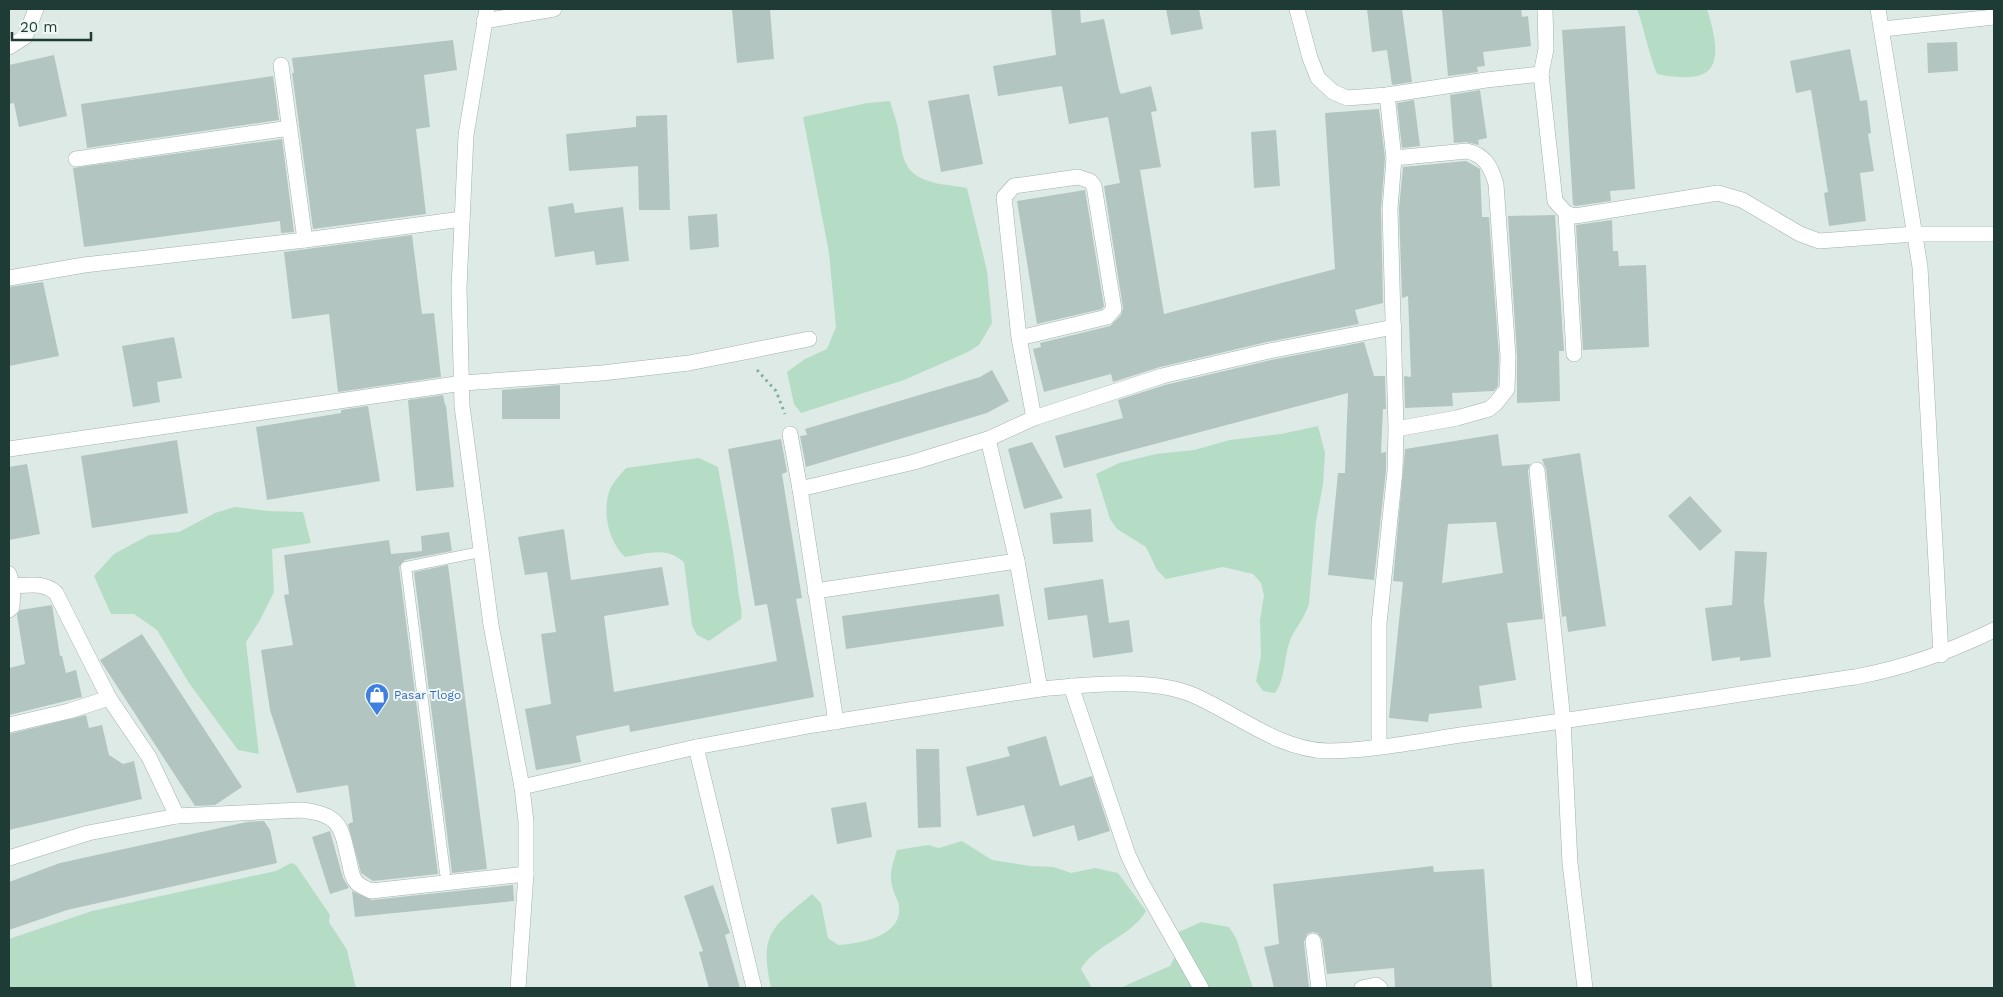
<svg xmlns="http://www.w3.org/2000/svg" width="2003" height="997" viewBox="0 0 2003 997" font-family="'Work Sans',sans-serif">
	<style>
		.green { fill: #b5ddc5 }
		.building { fill: #b3c5c0; fill-rule: evenodd }
		.lines { fill: none; stroke-linecap: round; stroke-linejoin: round }
		.service-casing { stroke: #a1b2ae; stroke-width: 11 }
		.minor-casing { stroke: #a1b2ae; stroke-width: 16 }
		.tertiary-casing { stroke: #a1b2ae; stroke-width: 16 }
		.path { stroke: #7db0a6; stroke-width: 3; stroke-dasharray: 2.5 4; stroke-linecap: butt }
		.service { stroke: #fff; stroke-width: 10 }
		.minor { stroke: #fff; stroke-width: 15 }
		.tertiary { stroke: #fff; stroke-width: 15 }
		.labels { text-anchor: middle; stroke-width: 4; stroke-linejoin: round; paint-order: stroke }
		.shop-label { font-size: 12px; fill: #366cbe; stroke: #eef7f4; text-anchor: start }
	</style>
	<rect width="100%" height="100%" fill="#deeae6"/>
	<g class="green">
		<path d="M1637 9H1707C1723 61 1721 87 1657 74 1648 52 1645 31 1637 9Z"/>
		<path d="M890 101C892 109 895 116 897 124 902 143 899 168 921 178 934 185 952 185 967 188L987 271 991 312 992 323 979 345 968 352 904 380 801 413 794 404 787 372 805 359 827 349 836 327 829 253 803 117 867 103Z"/>
		<path d="M1318 426 1325 453 1323 485 1316 521 1309 604C1305 616 1298 625 1292 636 1283 654 1287 676 1275 693L1263 691 1256 681 1261 656 1260 620 1264 595 1261 583 1253 574 1223 567 1166 579 1157 570 1146 547 1117 529 1110 519 1096 474 1119 463 1156 454 1194 450 1230 440 1281 434Z"/>
		<path d="M699 458 718 467C725 508 734 548 738 589 739 601 743 608 741 619L709 641 697 635 692 625 684 562C665 546 647 554 625 557 608 541 601 509 611 487 615 480 621 474 626 468Z"/>
		<polygon points="235,507 269,511 303,512 311,543 272,549 274,592 260,620 246,642 259,754 238,750 189,683 157,630 134,614 111,614 94,576 114,554 149,535 179,532 215,513"/>
		<path d="M962 841 992 860 1030 866 1054 867 1071 873 1095 868 1118 873 1146 911C1131 937 1095 944 1081 969L1092 988H771C759 932 772 928 812 894L821 903 828 938 838 945C860 944 903 936 899 906 899 901 895 897 894 892 888 877 892 865 897 850L928 845 939 848Z"/>
		<polygon points="291,863 296,865 330,915 329,922 347,950 356,988 9,988 9,939 92,911 276,871"/>
		<polygon points="1201,922 1229,927 1236,938 1253,988 1120,988 1170,966 1176,955 1179,932"/>
	</g>
	<g class="building">
		<polygon points="732,9 770,9 774,59 737,63"/>
		<polygon points="1051,9 1080,9 1081,23 1104,19 1119,90 1121,94 1151,86 1157,111 1151,112 1161,167 1140,170 1164,314 1335,269 1325,113 1379,109 1385,158 1381,209 1383,303 1355,310 1359,324 1267,342 1160,367 1113,382 1111,374 1044,392 1033,349 1041,347 1040,343 1110,326 1121,315 1123,308 1104,186 1120,183 1108,117 1069,124 1062,86 998,96 993,66 1056,55"/>
		<polygon points="1166,9 1199,9 1203,29 1171,35"/>
		<polygon points="1367,9 1402,9 1412,82 1392,85 1387,50 1372,52"/>
		<polygon points="1442,9 1521,9 1522,17 1528,16 1531,46 1483,52 1485,66 1477,67 1478,72 1448,76"/>
		<polygon points="1625,26 1635,189 1610,191 1611,201 1576,206 1573,205 1562,30"/>
		<polygon points="453,40 457,70 424,75 430,127 416,129 426,214 313,229 292,73 294,73 292,58"/>
		<polygon points="1957,42 1958,71 1928,73 1927,43"/>
		<polygon points="1850,49 1860,101 1867,100 1871,133 1868,134 1874,171 1860,173 1866,221 1829,226 1824,193 1828,192 1811,90 1796,93 1790,61"/>
		<polygon points="54,55 67,116 19,127 14,103 9,104 9,65"/>
		<polygon points="273,76 279,120 87,148 81,104"/>
		<polygon points="1480,90 1487,138 1478,140 1479,145 1466,142 1454,143 1450,95"/>
		<polygon points="969,94 983,164 941,172 928,101"/>
		<polygon points="1414,100 1420,146 1402,148 1397,103"/>
		<polygon points="667,115 670,210 639,210 638,166 569,171 566,134 636,127 636,116"/>
		<polygon points="1276,130 1280,186 1254,188 1251,132"/>
		<polygon points="282,139 294,232 281,233 280,221 84,247 73,168"/>
		<polygon points="1466,161 1480,169 1482,217 1489,217 1499,356 1498,386 1494,391 1452,393 1453,406 1405,408 1404,376 1411,377 1408,296 1402,298 1399,209 1403,167"/>
		<polygon points="1085,190 1104,306 1102,309 1037,324 1017,201"/>
		<polygon points="573,203 575,213 623,207 629,261 596,265 594,251 555,257 548,207"/>
		<polygon points="717,214 719,247 690,250 688,216"/>
		<polygon points="1555,215 1564,351 1559,351 1560,401 1517,403 1517,355 1508,216"/>
		<polygon points="1612,220 1613,251 1618,251 1619,266 1646,265 1649,347 1583,350 1576,225"/>
		<polygon points="412,235 422,314 434,313 441,377 338,392 329,314 292,319 284,252"/>
		<polygon points="43,282 59,356 9,366 9,287"/>
		<polygon points="174,337 182,378 157,382 160,402 133,407 122,346"/>
		<polygon points="1364,342 1374,376 1385,376 1386,409 1383,409 1381,453 1386,452 1386,470 1374,580 1328,575 1338,473 1345,473 1348,393 1064,468 1055,436 1123,418 1118,400 1165,385 1271,360"/>
		<polygon points="992,370 1009,401 987,413 806,467 800,436 807,435 805,429 980,377"/>
		<polygon points="560,385 560,419 502,419 502,390"/>
		<polygon points="443,395 445,405 446,405 454,487 416,491 408,400"/>
		<polygon points="368,406 380,481 267,500 256,427 341,413 341,410"/>
		<path d="M1498 434 1502 466 1530 464 1528 471 1543 619 1507 623 1516 680 1479 686 1482 708 1429 714 1428 722 1389 718 1403 582 1393 581 1405 449ZM1496 522 1503 573 1442 583 1448 524Z"/>
		<polygon points="781,439 787,472 782,474 802,598 796,599 814,697 630,732 629,725 576,736 581,762 536,770 525,709 551,704 541,634 556,632 547,572 525,575 518,537 564,529 571,580 662,567 669,605 604,616 614,692 777,661 767,604 755,606 728,449"/>
		<polygon points="177,440 188,513 92,528 81,456"/>
		<polygon points="1032,442 1063,498 1024,509 1008,449"/>
		<polygon points="1580,453 1606,626 1568,632 1566,616 1562,617 1546,469 1542,459"/>
		<polygon points="27,464 40,534 9,540 9,467"/>
		<polygon points="1690,496 1722,531 1700,551 1668,516"/>
		<polygon points="1091,509 1093,542 1053,544 1050,513"/>
		<polygon points="449,532 452,551 405,560 399,567 438,874 373,881 361,873 348,824 353,822 348,785 297,793 270,710 261,650 293,645 284,595 289,594 284,555 389,540 391,554 422,551 421,536"/>
		<polygon points="1735,551 1767,552 1764,602 1771,657 1740,661 1740,657 1712,661 1705,608 1732,605"/>
		<polygon points="448,565 487,869 452,873 414,572"/>
		<polygon points="1103,579 1109,623 1129,620 1133,652 1093,658 1087,615 1048,620 1044,588"/>
		<polygon points="999,594 1004,626 846,649 842,616"/>
		<polygon points="52,605 60,656 62,656 66,673 76,670 82,697 9,715 9,668 25,664 17,615 20,610"/>
		<polygon points="142,634 242,787 215,805 195,806 100,660"/>
		<polygon points="86,715 89,728 102,725 109,755 123,764 134,761 142,799 9,830 9,734"/>
		<polygon points="1046,736 1060,786 1092,776 1110,831 1078,841 1074,825 1033,837 1024,805 977,816 966,767 1010,756 1007,747"/>
		<polygon points="916,749 939,749 941,827 918,828"/>
		<polygon points="866,802 872,837 837,844 831,808"/>
		<polygon points="264,821 270,830 277,863 67,910 9,930 9,882 60,863 247,822"/>
		<polygon points="330,831 343,878 349,888 330,894 312,837"/>
		<polygon points="1433,866 1434,872 1484,869 1492,988 1395,988 1394,968 1327,974 1322,939 1317,933 1312,932 1307,934 1304,942 1309,988 1274,988 1264,947 1279,944 1273,884"/>
		<polygon points="513,885 514,901 355,917 352,891 372,900"/>
		<polygon points="713,885 730,933 725,935 740,988 709,988 699,952 703,951 684,896"/>
	</g>
	<g class="lines">
		<g class="service-casing">
			<polyline id="service" points="445,873 406,567 480,552"/>
		</g>
		<g class="minor-casing">
			<g id="minor">
				<polyline points="1297,9 1310,58 1318,78 1333,92 1347,98 1387,95 1486,80 1541,74 1555,201 1566,213 1575,216 1718,193 1742,200 1800,234 1819,241 1915,234 1994,234"/>
				<polyline points="1878,9 1920,267 1941,655"/>
				<polyline points="484,21 554,9"/>
				<polyline points="1883,29 1994,17"/>
				<polyline points="9,47 25,37 36,9"/>
				<polyline points="281,65 305,240"/>
				<polyline points="1541,74 1546,49 1545,9"/>
				<polyline points="1387,95 1394,158"/>
				<polyline points="76,159 290,128"/>
				<polyline points="1566,213 1574,354"/>
				<polyline points="9,278 84,265 305,240 462,219"/>
				<polyline points="1019,338 1107,317 1114,309 1094,186 1090,181 1078,177 1014,186 1004,197 1019,338 1034,418"/>
				<polyline points="790,434 800,489"/>
				<polyline points="988,439 1017,561 1040,689"/>
				<polyline points="9,449 463,383 602,373 689,363 809,339"/>
				<polyline points="1537,470 1563,721 1570,863 1585,988"/>
				<path d="M9 574 13 586C29 585 44 582 56 593L109 698"/>
				<polyline points="815,591 1017,561"/>
				<polyline points="9,610 12,607 13,586"/>
				<polyline points="1071,686 1128,855 1141,882 1201,988"/>
				<polyline points="836,722 800,489 914,462 988,439 1034,418 1162,376 1269,351 1394,327"/>
				<polyline points="9,725 69,711 109,698 149,757 177,816"/>
				<path d="M1379 746V624L1395 471 1396 429 1390 209 1394 158 1467 151C1485 155 1491 167 1496 184L1508 356 1507 389 1496 403 1489 409 1457 418 1396 429"/>
				<polyline points="696,747 754,988"/>
				<path d="M9 858 88 833 177 816 301 810C343 814 341 829 350 865 351 871 352 878 357 883 360 886 367 889 371 891L526 874"/>
				<polyline points="1313,941 1319,988"/>
				<polyline points="1362,988 1376,985 1380,988"/>
			</g>
		</g>
		<g class="tertiary-casing">
			<g id="tertiary">
				<polyline points="487,9 466,135 459,288 462,406 491,625 522,787 526,822 526,874 518,988"/>
				<path d="M522 787 696 747 814 725 1040 689C1086 685 1150 677 1193 695 1237 714 1279 750 1328 751 1375 751 1434 738 1482 732 1606 716 1730 695 1855 677 1904 668 1949 652 1994 630"/>
			</g>
		</g>
		<polyline class="path" points="757,370 776,391 785,414"/>
		<use href="#service" class="service"/>
		<use href="#minor" class="minor"/>
		<use href="#tertiary" class="tertiary"/>
	</g>
	<defs>
		<g id="shop-pin" transform="scale(1.25)"><path d="M0 17L-7.5 6A9.5 9.5 0 1 1 7.5 6Z" fill="#3f7fe0" stroke="#eef7f4"/><path d="M-5-2.5h2.3a2.7 3.5 0 0 1 5.4 0H5L5.5 6h-11ZM-1.5-2.5h3a1.5 2.3 0 0 0-3 0Z" fill="#fff"/></g>
	</defs>
	<g fill-rule="evenodd">
		<use href="#shop-pin" x="377" y="695"/>
	</g>
	<g class="labels">
		<g class="shop-label">
			<text x="394" y="699">Pasar Tlogo</text>
		</g>
	</g>
	<rect width="2003" height="997" fill="none" stroke="#1f3b36" stroke-width="20"/>
	<path d="M12 32v8h79v-8" fill="none" stroke="#1f3b36" stroke-width="2.5"/>
	<text x="20" y="32" font-size="15" fill="#1f3b36" stroke="#eef7f4" stroke-width="4" paint-order="stroke">20 m</text>
</svg>
